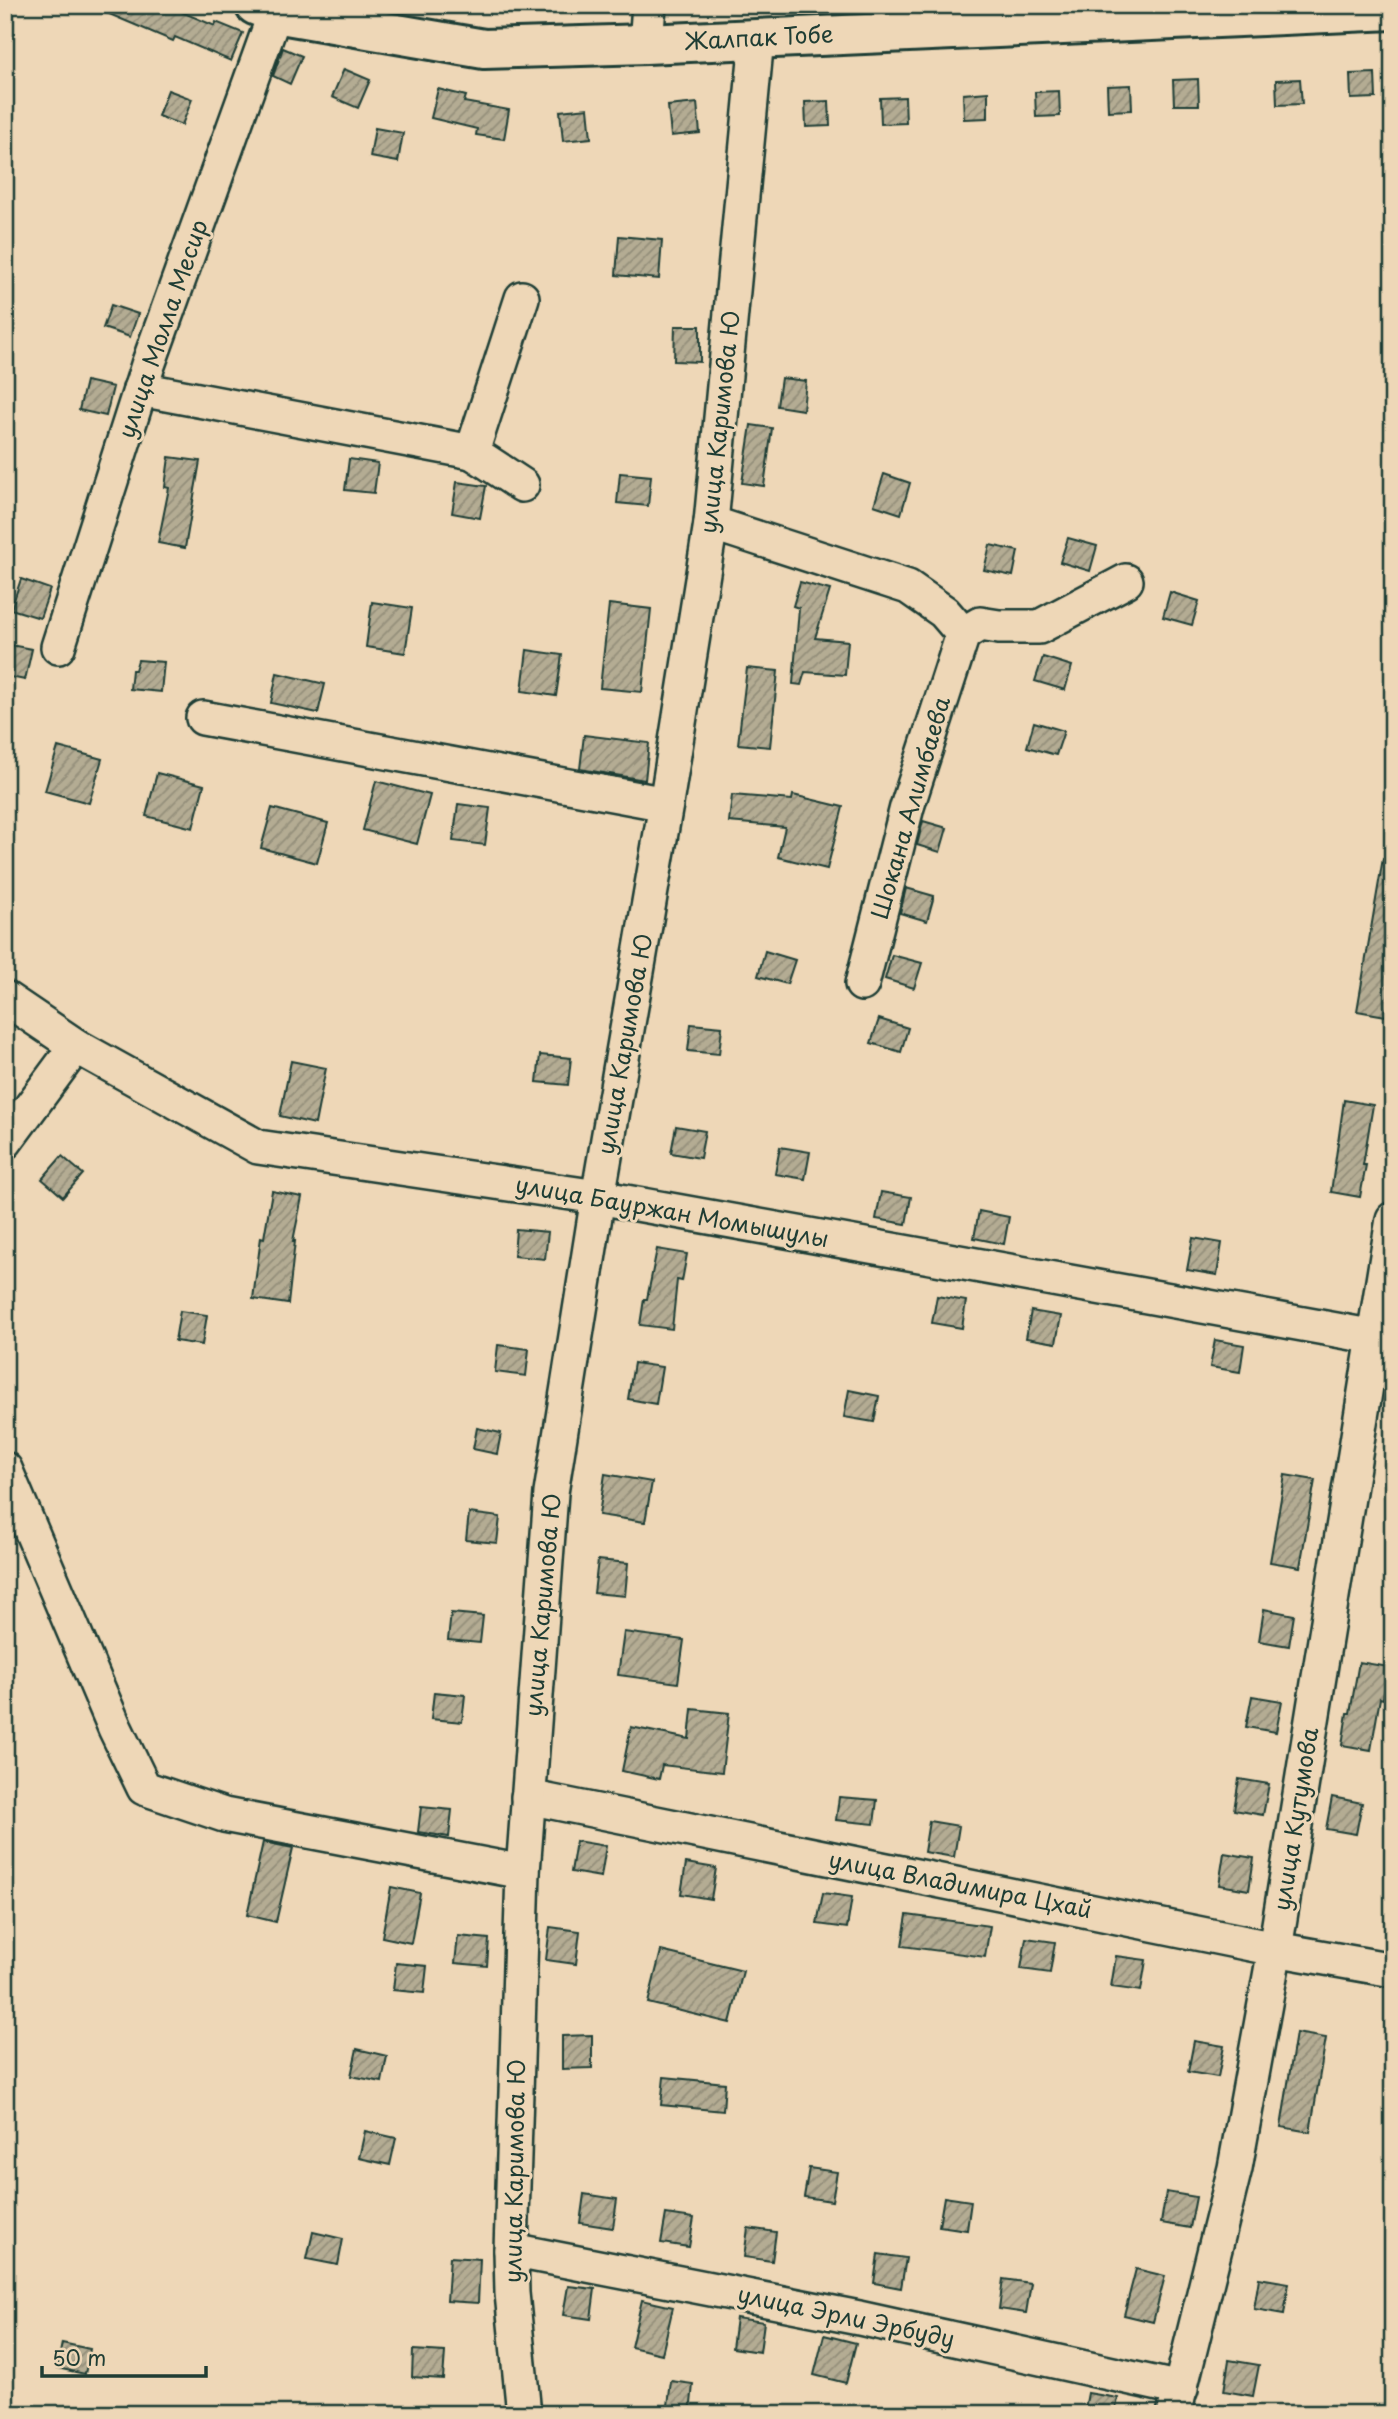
<svg xmlns="http://www.w3.org/2000/svg" width="1398" height="2419" viewBox="0 0 1398 2419" font-family="'Playpen Sans',sans-serif">
	<style>
		.building { fill: url(#building-hatch); stroke: #1f3d34; stroke-width: 2 }
		.lines { fill: none; stroke-linecap: round; stroke-linejoin: round }
		.minor-casing { stroke: #1f3d34; stroke-width: 38 }
		.major-casing { stroke: #1f3d34; stroke-width: 44 }
		.minor { stroke: #eed7b7; stroke-width: 33 }
		.major { stroke: #eed7b7; stroke-width: 38 }
		.labels { text-anchor: middle; stroke-width: 6; stroke-linejoin: round; paint-order: stroke }
		.street-label { font-size: 23px; fill: #1f3d34; stroke: #eed7b7 }
	</style>
	<defs>
		<pattern id="building-hatch" width="6" height="6" patternUnits="userSpaceOnUse" patternTransform="scale(1.75)"><rect width="6" height="6" fill="#b4ac93"/><path d="M-1 1l2-2M0 6l6-6M5 7l2-2" fill="none" stroke="#928d79"/></pattern>
	</defs>
	<rect width="100%" height="100%" fill="#eed7b7"/>
	<filter id="ink" filterUnits="userSpaceOnUse"><feTurbulence type="fractalNoise" baseFrequency=".0143" numOctaves="2"/><feDisplacementMap in="SourceGraphic" scale="14" xChannelSelector="R" yChannelSelector="G"/><feConvolveMatrix kernelMatrix="1 2 1 2 8 2 1 2 1" color-interpolation-filters="sRGB"/></filter>
	<g filter="url(#ink)">
		<g class="building">
			<polygon points="88,5 165,5 215,26 216,22 243,33 231,61 175,37 173,41"/>
			<polygon points="283,48 302,56 290,84 273,76"/>
			<polygon points="344,69 370,80 358,108 332,97"/>
			<polygon points="1375,73 1376,98 1351,99 1350,74"/>
			<polygon points="1198,79 1199,105 1174,105 1173,80"/>
			<polygon points="1300,79 1302,104 1277,105 1276,80"/>
			<polygon points="1131,85 1132,110 1108,111 1107,86"/>
			<polygon points="438,89 466,96 464,102 509,110 504,139 476,135 477,129 431,118"/>
			<polygon points="168,90 192,99 182,125 158,116"/>
			<polygon points="1059,91 1060,116 1036,117 1035,92"/>
			<polygon points="988,92 988,118 964,119 963,94"/>
			<polygon points="905,97 906,123 881,124 880,98"/>
			<polygon points="829,101 830,126 806,127 805,102"/>
			<polygon points="697,103 700,133 671,136 668,106"/>
			<polygon points="588,108 591,138 563,141 560,111"/>
			<polygon points="375,128 403,133 398,162 370,157"/>
			<polygon points="619,236 662,240 659,279 616,275"/>
			<polygon points="111,305 138,314 130,337 103,328"/>
			<polygon points="675,326 700,326 700,362 674,361"/>
			<polygon points="781,378 806,381 803,410 777,406"/>
			<polygon points="86,381 113,387 106,416 79,410"/>
			<polygon points="751,425 772,428 764,486 742,483"/>
			<polygon points="169,457 200,461 185,548 158,543 169,488 165,487"/>
			<polygon points="349,459 378,463 374,493 345,490"/>
			<polygon points="620,473 651,476 648,506 617,503"/>
			<polygon points="884,474 910,483 901,514 874,505"/>
			<polygon points="457,482 486,486 480,518 452,513"/>
			<polygon points="1068,538 1097,546 1090,571 1060,562"/>
			<polygon points="990,545 1018,551 1013,576 984,570"/>
			<polygon points="21,579 50,589 40,618 11,609"/>
			<polygon points="800,582 830,590 815,638 848,641 845,675 805,672 801,685 793,684 799,608 793,606"/>
			<polygon points="1170,592 1199,601 1192,625 1163,617"/>
			<polygon points="372,602 412,608 405,653 366,647"/>
			<polygon points="609,604 651,609 642,692 600,688"/>
			<polygon points="5,644 32,649 25,680 5,676"/>
			<polygon points="527,650 562,655 556,696 522,691"/>
			<polygon points="1043,657 1072,666 1065,690 1035,681"/>
			<polygon points="138,660 164,662 161,692 130,689 132,670 135,670"/>
			<polygon points="747,668 778,671 770,747 738,744"/>
			<polygon points="277,673 325,684 318,713 271,703"/>
			<polygon points="1034,722 1064,731 1056,755 1027,747"/>
			<polygon points="584,735 649,743 645,780 580,769"/>
			<polygon points="58,747 102,759 89,803 45,791"/>
			<polygon points="157,773 204,785 193,828 146,816"/>
			<polygon points="376,781 430,795 417,844 363,830"/>
			<polygon points="732,795 792,800 793,795 843,807 827,869 778,857 785,827 729,822"/>
			<polygon points="458,804 490,808 485,845 453,841"/>
			<polygon points="272,808 328,823 317,863 261,848"/>
			<polygon points="923,821 947,828 940,852 917,845"/>
			<polygon points="1383,858 1393,859 1393,978 1386,1016 1357,1011"/>
			<polygon points="906,888 934,896 927,921 900,913"/>
			<polygon points="765,951 795,960 787,984 758,976"/>
			<polygon points="892,955 922,963 914,988 885,979"/>
			<polygon points="879,1019 908,1028 901,1052 871,1043"/>
			<polygon points="691,1024 722,1027 719,1054 688,1051"/>
			<polygon points="540,1055 571,1058 568,1085 537,1082"/>
			<polygon points="291,1061 326,1068 315,1124 280,1116"/>
			<polygon points="1344,1100 1373,1105 1363,1165 1366,1165 1360,1197 1331,1192"/>
			<polygon points="676,1126 705,1131 700,1158 671,1153"/>
			<polygon points="780,1147 810,1152 805,1179 775,1174"/>
			<polygon points="62,1156 83,1174 63,1197 42,1179"/>
			<polygon points="272,1191 302,1197 293,1241 295,1241 288,1304 253,1299 261,1237 264,1238"/>
			<polygon points="881,1192 911,1197 906,1224 876,1219"/>
			<polygon points="979,1211 1009,1217 1004,1244 974,1238"/>
			<polygon points="516,1229 548,1232 545,1259 514,1256"/>
			<polygon points="1193,1238 1222,1243 1217,1275 1187,1270"/>
			<polygon points="657,1249 687,1254 682,1281 677,1280 672,1329 640,1325 644,1299 647,1299"/>
			<polygon points="937,1296 966,1301 962,1328 932,1323"/>
			<polygon points="180,1311 207,1315 202,1345 175,1341"/>
			<polygon points="1031,1311 1061,1316 1056,1343 1026,1338"/>
			<polygon points="1215,1340 1244,1345 1240,1372 1210,1367"/>
			<polygon points="498,1345 529,1349 526,1376 495,1372"/>
			<polygon points="634,1363 662,1367 656,1404 628,1399"/>
			<polygon points="849,1390 879,1396 874,1422 844,1417"/>
			<polygon points="477,1428 501,1433 497,1454 473,1449"/>
			<polygon points="605,1474 652,1482 645,1522 599,1515"/>
			<polygon points="1285,1475 1315,1480 1300,1567 1270,1562"/>
			<polygon points="469,1513 500,1517 497,1543 466,1540"/>
			<polygon points="598,1560 628,1563 625,1596 594,1593"/>
			<polygon points="1264,1609 1294,1615 1289,1646 1259,1641"/>
			<polygon points="451,1613 483,1616 480,1643 448,1640"/>
			<polygon points="624,1632 684,1640 678,1683 618,1675"/>
			<polygon points="1359,1662 1389,1667 1383,1699 1380,1698 1371,1750 1342,1745 1347,1713 1350,1713"/>
			<polygon points="434,1692 465,1695 462,1722 431,1719"/>
			<polygon points="1252,1696 1282,1701 1276,1732 1246,1727"/>
			<polygon points="692,1709 729,1713 722,1772 662,1765 659,1779 622,1771 631,1727 689,1739"/>
			<polygon points="1239,1779 1269,1784 1263,1815 1234,1810"/>
			<polygon points="839,1797 877,1800 874,1824 836,1820"/>
			<polygon points="1332,1797 1362,1803 1356,1834 1326,1829"/>
			<polygon points="421,1807 452,1810 449,1837 418,1832"/>
			<polygon points="929,1821 959,1826 954,1857 924,1852"/>
			<polygon points="576,1841 606,1846 601,1877 571,1872"/>
			<polygon points="263,1842 293,1848 276,1922 247,1915"/>
			<polygon points="1224,1853 1254,1858 1249,1890 1219,1885"/>
			<polygon points="686,1863 716,1868 711,1899 681,1894"/>
			<polygon points="391,1887 420,1893 411,1943 382,1937"/>
			<polygon points="823,1893 852,1897 847,1928 817,1924"/>
			<polygon points="907,1915 990,1926 985,1957 902,1946"/>
			<polygon points="550,1927 580,1931 576,1964 546,1960"/>
			<polygon points="458,1936 489,1939 487,1966 455,1963"/>
			<polygon points="1026,1938 1055,1942 1050,1973 1021,1969"/>
			<polygon points="661,1951 743,1971 730,2023 648,2003"/>
			<polygon points="1116,1956 1146,1960 1141,1991 1111,1987"/>
			<polygon points="396,1963 427,1966 424,1993 393,1990"/>
			<polygon points="1296,2033 1326,2038 1310,2132 1281,2127"/>
			<polygon points="592,2035 592,2068 562,2069 562,2036"/>
			<polygon points="1194,2041 1224,2046 1218,2077 1188,2072"/>
			<polygon points="357,2049 387,2056 382,2082 351,2076"/>
			<polygon points="664,2077 725,2083 723,2111 661,2105"/>
			<polygon points="365,2131 396,2138 390,2165 359,2158"/>
			<polygon points="809,2168 837,2172 832,2201 804,2197"/>
			<polygon points="1166,2192 1196,2197 1190,2228 1161,2223"/>
			<polygon points="584,2194 617,2199 613,2228 580,2223"/>
			<polygon points="944,2197 971,2201 967,2230 939,2226"/>
			<polygon points="666,2214 694,2218 689,2247 661,2243"/>
			<polygon points="748,2228 776,2232 772,2261 744,2257"/>
			<polygon points="313,2232 343,2239 338,2265 307,2259"/>
			<polygon points="878,2254 906,2258 901,2288 874,2283"/>
			<polygon points="450,2257 480,2259 478,2303 447,2301"/>
			<polygon points="1136,2269 1165,2276 1153,2322 1124,2315"/>
			<polygon points="1259,2278 1289,2283 1284,2314 1254,2309"/>
			<polygon points="1003,2279 1031,2283 1026,2313 999,2309"/>
			<polygon points="568,2286 595,2289 591,2319 563,2315"/>
			<polygon points="642,2300 673,2307 662,2354 631,2347"/>
			<polygon points="736,2318 764,2322 760,2352 732,2348"/>
			<polygon points="824,2335 856,2343 846,2383 814,2375"/>
			<polygon points="62,2343 90,2349 85,2374 57,2368"/>
			<polygon points="413,2350 445,2352 443,2379 412,2377"/>
			<polygon points="1229,2360 1259,2365 1253,2396 1224,2391"/>
			<polygon points="671,2381 693,2384 690,2414 667,2414"/>
			<polygon points="1088,2393 1118,2398 1115,2414 1084,2414"/>
		</g>
		<g class="lines">
			<g class="minor-casing">
				<g id="minor">
					<polyline points="646,44 649,5"/>
					<polyline points="140,389 472,452"/>
					<polyline points="522,485 472,452 522,298"/>
					<polyline points="711,523 908,587 944,612 963,634 907,807 862,984"/>
					<polyline points="963,634 980,624 999,627 1039,627 1126,581"/>
					<polyline points="58,647 148,365 275,13"/>
					<polyline points="203,718 666,804 711,523 757,38"/>
					<polyline points="5,998 76,1046 258,1147 598,1197 1375,1337"/>
					<polyline points="5,1142 76,1046"/>
					<polyline points="5,1469 115,1728 144,1788 224,1815 523,1872"/>
					<polyline points="528,1797 1275,1949 1393,1970"/>
					<polyline points="511,2250 859,2318 1181,2389"/>
					<polyline points="524,2414 512,2293 511,2250 523,1872 551,1493 598,1197 666,804"/>
					<polyline points="1174,2414 1235,2168 1275,1949 1393,1219"/>
				</g>
			</g>
			<g class="major-casing">
				<polyline id="major" points="255,5 275,13 484,49 646,44 1393,10"/>
			</g>
			<use href="#minor" class="minor"/>
			<use href="#major" class="major"/>
		</g>
	</g>
	<g class="labels">
		<g class="street-label">
			<text transform="translate(759 38) rotate(-3)" y="8">Жалпак Тобе</text>
			<text transform="translate(163 329) rotate(-71)" y="8">улица Молла Месир</text>
			<text transform="translate(720 422) rotate(-84)" y="8">улица Каримова Ю</text>
			<text transform="translate(911 808) rotate(-74)" y="8">Шокана Алимбаева</text>
			<text transform="translate(625 1044) rotate(-80)" y="8">улица Каримова Ю</text>
			<text transform="translate(672 1212) rotate(10)" y="8">улица Бауржан Момышулы</text>
			<text transform="translate(543 1605) rotate(-85)" y="8">улица Каримова Ю</text>
			<text transform="translate(1296 1819) rotate(-81)" y="8">улица Кутумова</text>
			<text transform="translate(960 1885) rotate(11)" y="8">улица Владимира Цхай</text>
			<text transform="translate(515 2171) rotate(-89)" y="8">улица Каримова Ю</text>
			<text transform="translate(846 2317) rotate(12)" y="8">улица Эрли Эрбуду</text>
		</g>
	</g>
	<rect width="1398" height="2419" fill="none" stroke="#eed7b7" stroke-width="28"/>
	<rect x="14" y="14" width="1370" height="2391" fill="none" stroke="#1f3d34" stroke-width="2.5" filter="url(#ink)"/>
	<path d="M42 2366v10h164v-10" fill="none" stroke="#1f3d34" stroke-width="3.5"/>
	<text x="52" y="2366" font-size="21" fill="#1f3d34" stroke="#eed7b7" stroke-width="5" paint-order="stroke">50 m</text>
</svg>
